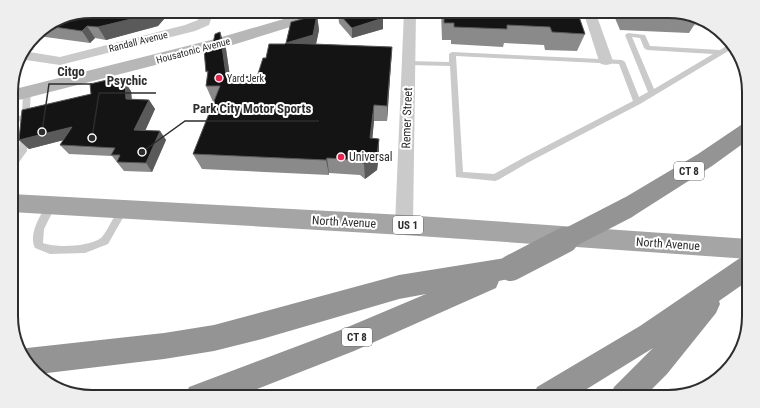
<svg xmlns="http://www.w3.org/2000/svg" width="760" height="408" viewBox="0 0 760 408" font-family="'Roboto Condensed',sans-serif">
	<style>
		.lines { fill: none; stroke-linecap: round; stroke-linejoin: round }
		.lane { fill: #cacaca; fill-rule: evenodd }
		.street { fill: #cacaca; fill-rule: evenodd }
		.secondary { fill: #b7b7b7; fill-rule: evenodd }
		.primary { fill: #a5a5a5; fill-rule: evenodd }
		.highway { fill: #949494; fill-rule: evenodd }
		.highway-bridge-far1 { stroke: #949494; stroke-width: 21 }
		.highway-bridge { stroke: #949494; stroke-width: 26 }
		.wall { fill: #8a8a8a }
		.shaded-wall { fill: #5a5a5a }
		.building { fill: #141414; stroke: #5a5a5a }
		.poi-dot { fill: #f61e4b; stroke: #fff; stroke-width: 1.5 }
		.labels { text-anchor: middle; stroke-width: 4; stroke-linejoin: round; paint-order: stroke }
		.far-street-label { font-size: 10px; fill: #2d2d2d; stroke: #fff }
		.far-poi-label { font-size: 10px; fill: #2d2d2d; stroke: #fff; text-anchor: start }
		.shield { fill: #fff; stroke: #6c6c6c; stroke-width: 1 }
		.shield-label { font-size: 11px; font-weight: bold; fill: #2d2d2d }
		.street-label { font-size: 12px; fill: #2d2d2d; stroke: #fff }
		.poi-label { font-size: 12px; fill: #2d2d2d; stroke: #fff; text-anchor: start }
		.rim { fill: none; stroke: #2d2d2d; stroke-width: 2 }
		.leader { fill: none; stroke: #2d2d2d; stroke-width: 1.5 }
		.callout-dot { fill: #2d2d2d; stroke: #fff; stroke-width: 1.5 }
		.callout-label { font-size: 13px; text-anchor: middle; font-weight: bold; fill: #2d2d2d; stroke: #fff; stroke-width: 4; stroke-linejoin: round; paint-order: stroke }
	</style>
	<rect width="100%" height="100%" fill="#fff"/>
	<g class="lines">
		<g class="lane">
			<polygon points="293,11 299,11 305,19 304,20 300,20"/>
			<polygon points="687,22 708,23 712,26 685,25 684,24"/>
			<path d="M628 33 645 35 650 46 720 50 731 43 735 47 640 104 529 162 498 180 495 181 456 177 450 66 409 65 406 63 407 61 449 62V54L452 52 622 60 625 62 639 97 648 92 625 35ZM632 37 640 38 644 48 647 50 713 54 654 89ZM456 56 619 64 633 101 523 158 494 174 463 172Z"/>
			<polygon points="27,89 31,92 27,151 14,169 11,170 11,160 19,150 21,121 11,124 11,118 22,115 23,92"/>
			<path d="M51 201 54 202 56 205 44 229 43 243C56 248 88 247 101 238 105 235 116 213 120 206H126L128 209 108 244 85 253 50 254 35 248C28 233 41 215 48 202Z"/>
		</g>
		<g class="street">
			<polygon points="196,11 208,11 211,19 209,25 195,31 60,65 19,59 23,51 60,57 185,25 198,20"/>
			<polygon points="404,11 416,11 413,225 411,231 404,233 397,231 395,225"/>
			<polygon points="583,11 595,11 613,61 611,64 606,65 601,64 599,61"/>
		</g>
		<polygon class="secondary" points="311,11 335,11 332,14 226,47 11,102 11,90 215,39"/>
		<polygon class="primary" points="11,194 404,215 749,239 749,259 404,235 11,212"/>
		<g class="highway">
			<polygon points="748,123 748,140 712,166 635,215 627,217 619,215 616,208 619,201 698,154 741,125"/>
			<polygon points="749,255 749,280 719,301 720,304 716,313 667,374 644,397 610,397 614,387 653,348 574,397 533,397 537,387 640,326 740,258"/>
			<polygon points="511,257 520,260 523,268 520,276 499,281 496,288 354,351 237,397 185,397 189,387 343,329 426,294 399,299 262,339 214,351 164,359 39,374 28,365 22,350 27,348 164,333 214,325 399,275"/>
		</g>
		<polyline class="highway-bridge-far1" points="563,241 627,208"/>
		<polyline class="highway-bridge" points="511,268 565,240"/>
	</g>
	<g class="wall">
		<polygon points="92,11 171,11 158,26 106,40 95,38 90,43 38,36 31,42 39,31 61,17"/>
		<polygon points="441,11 577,11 585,34 577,51 545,50 544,45 504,43 503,47 451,44 451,40 442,40"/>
		<polygon points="612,11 668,11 698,19 689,33 620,30"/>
		<polygon points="338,13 383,18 383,29 352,38 339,23"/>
		<polygon points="317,15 319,30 316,44 392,47 391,63 387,121 374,121 372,138 379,139 379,154 377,170 365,179 360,175 329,173 329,175 202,169 193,154 214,102 213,102 206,86 212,48 220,32 226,49 230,76 257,77 266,58 285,44"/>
		<polygon points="114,84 131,91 132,99 149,100 155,109 145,131 160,131 166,140 152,172 124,171 112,156 69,154 60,145 63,140 29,149 19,140 91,94"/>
	</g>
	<g class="shaded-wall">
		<polygon points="154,11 171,11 158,26 106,40 98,27"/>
		<polygon points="317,15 319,30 315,49 286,43"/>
		<polygon points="383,18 383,29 352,38 352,28"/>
		<polygon points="87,26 95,38 90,43 82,31"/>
		<polygon points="220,32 226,49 232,91 226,75"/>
		<polygon points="37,34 38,36 31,42"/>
		<polygon points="392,47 391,63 387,121 387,106"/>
		<polygon points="111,79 117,88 112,84"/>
		<polygon points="125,82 131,91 132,108 126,99"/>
		<polygon points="149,100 155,109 141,140 134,130"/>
		<polygon points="374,105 374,121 371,154 370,138"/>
		<polygon points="14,118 19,123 18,147 11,149 11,142"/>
		<polygon points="72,127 80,136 29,149 19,140"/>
		<polygon points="160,131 166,140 152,172 146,163"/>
		<polygon points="379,139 379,154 377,170 365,179 364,164"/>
		<polygon points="327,158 329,173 329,175 326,160"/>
	</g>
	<g class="building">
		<polygon points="92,11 154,11 152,14 98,27 87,26 82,31 47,26 61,17"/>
		<polygon points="343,11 376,11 383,18 352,28 338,13"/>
		<polygon points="444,11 577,11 585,34 552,32 550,27 507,25 507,29 454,27 454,23 444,23"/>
		<polygon points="626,11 668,11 698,19 628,16"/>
		<polygon points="317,15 313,35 286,43 291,22"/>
		<polygon points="220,32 226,75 257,77 263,58 266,58 269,44 285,44 286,43 392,47 387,106 374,105 370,138 379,139 377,155 364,164 359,160 327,158 326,160 193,154 220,86 206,86 208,71 206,72 204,50 212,48 215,34"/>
		<polygon points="111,79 112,84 125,82 126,99 149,100 134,130 160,131 146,163 117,162 120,155 111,155 115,148 60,145 72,127 19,140 22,110 91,94 90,84"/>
		<polygon points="11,118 14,118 12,142 11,142"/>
	</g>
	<g class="poi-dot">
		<circle cx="219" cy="78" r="4"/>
		<circle cx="341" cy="157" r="4"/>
	</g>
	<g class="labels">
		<g class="far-street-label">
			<text transform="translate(138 41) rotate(-14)" y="4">Randall Avenue</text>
			<text transform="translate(193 50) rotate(-15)" y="4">Housatonic Avenue</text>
		</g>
		<g class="far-poi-label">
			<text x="227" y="82">Yard Jerk</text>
		</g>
		<g class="shield">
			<rect x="674" y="162" width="30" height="18" rx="3"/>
			<rect x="393" y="216" width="30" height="18" rx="3"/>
			<rect x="342" y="328" width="30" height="18" rx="3"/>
		</g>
		<g class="shield-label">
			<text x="689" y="175">CT 8</text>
			<text x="408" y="229">US 1</text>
			<text x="357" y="341">CT 8</text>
		</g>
		<g class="street-label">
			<text transform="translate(407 118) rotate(-88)" y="4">Remer Street</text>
			<text transform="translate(344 222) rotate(3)" y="4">North Avenue</text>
			<text transform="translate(668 244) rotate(4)" y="4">North Avenue</text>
		</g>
		<g class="poi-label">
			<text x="349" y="161">Universal</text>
		</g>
	</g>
	<path d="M0 0H760V408H0ZM92 18H668A74 74 0 0 1 742 92V316A74 74 0 0 1 668 390H92A74 74 0 0 1 18 316V92A74 74 0 0 1 92 18Z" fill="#eee" fill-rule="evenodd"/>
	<path class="rim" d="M92 18H668A74 74 0 0 1 742 92V316A74 74 0 0 1 668 390H92A74 74 0 0 1 18 316V92A74 74 0 0 1 92 18Z"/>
	<path class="leader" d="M42 132L49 84H92M92 138L99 93H156M142 152L185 121H319"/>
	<g class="callout-dot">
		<circle cx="42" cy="132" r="4"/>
		<circle cx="92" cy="138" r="4"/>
		<circle cx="142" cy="152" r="4"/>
	</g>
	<g class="callout-label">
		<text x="71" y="76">Citgo</text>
		<text x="127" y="85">Psychic</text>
		<text x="252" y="113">Park City Motor Sports</text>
	</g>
</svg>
